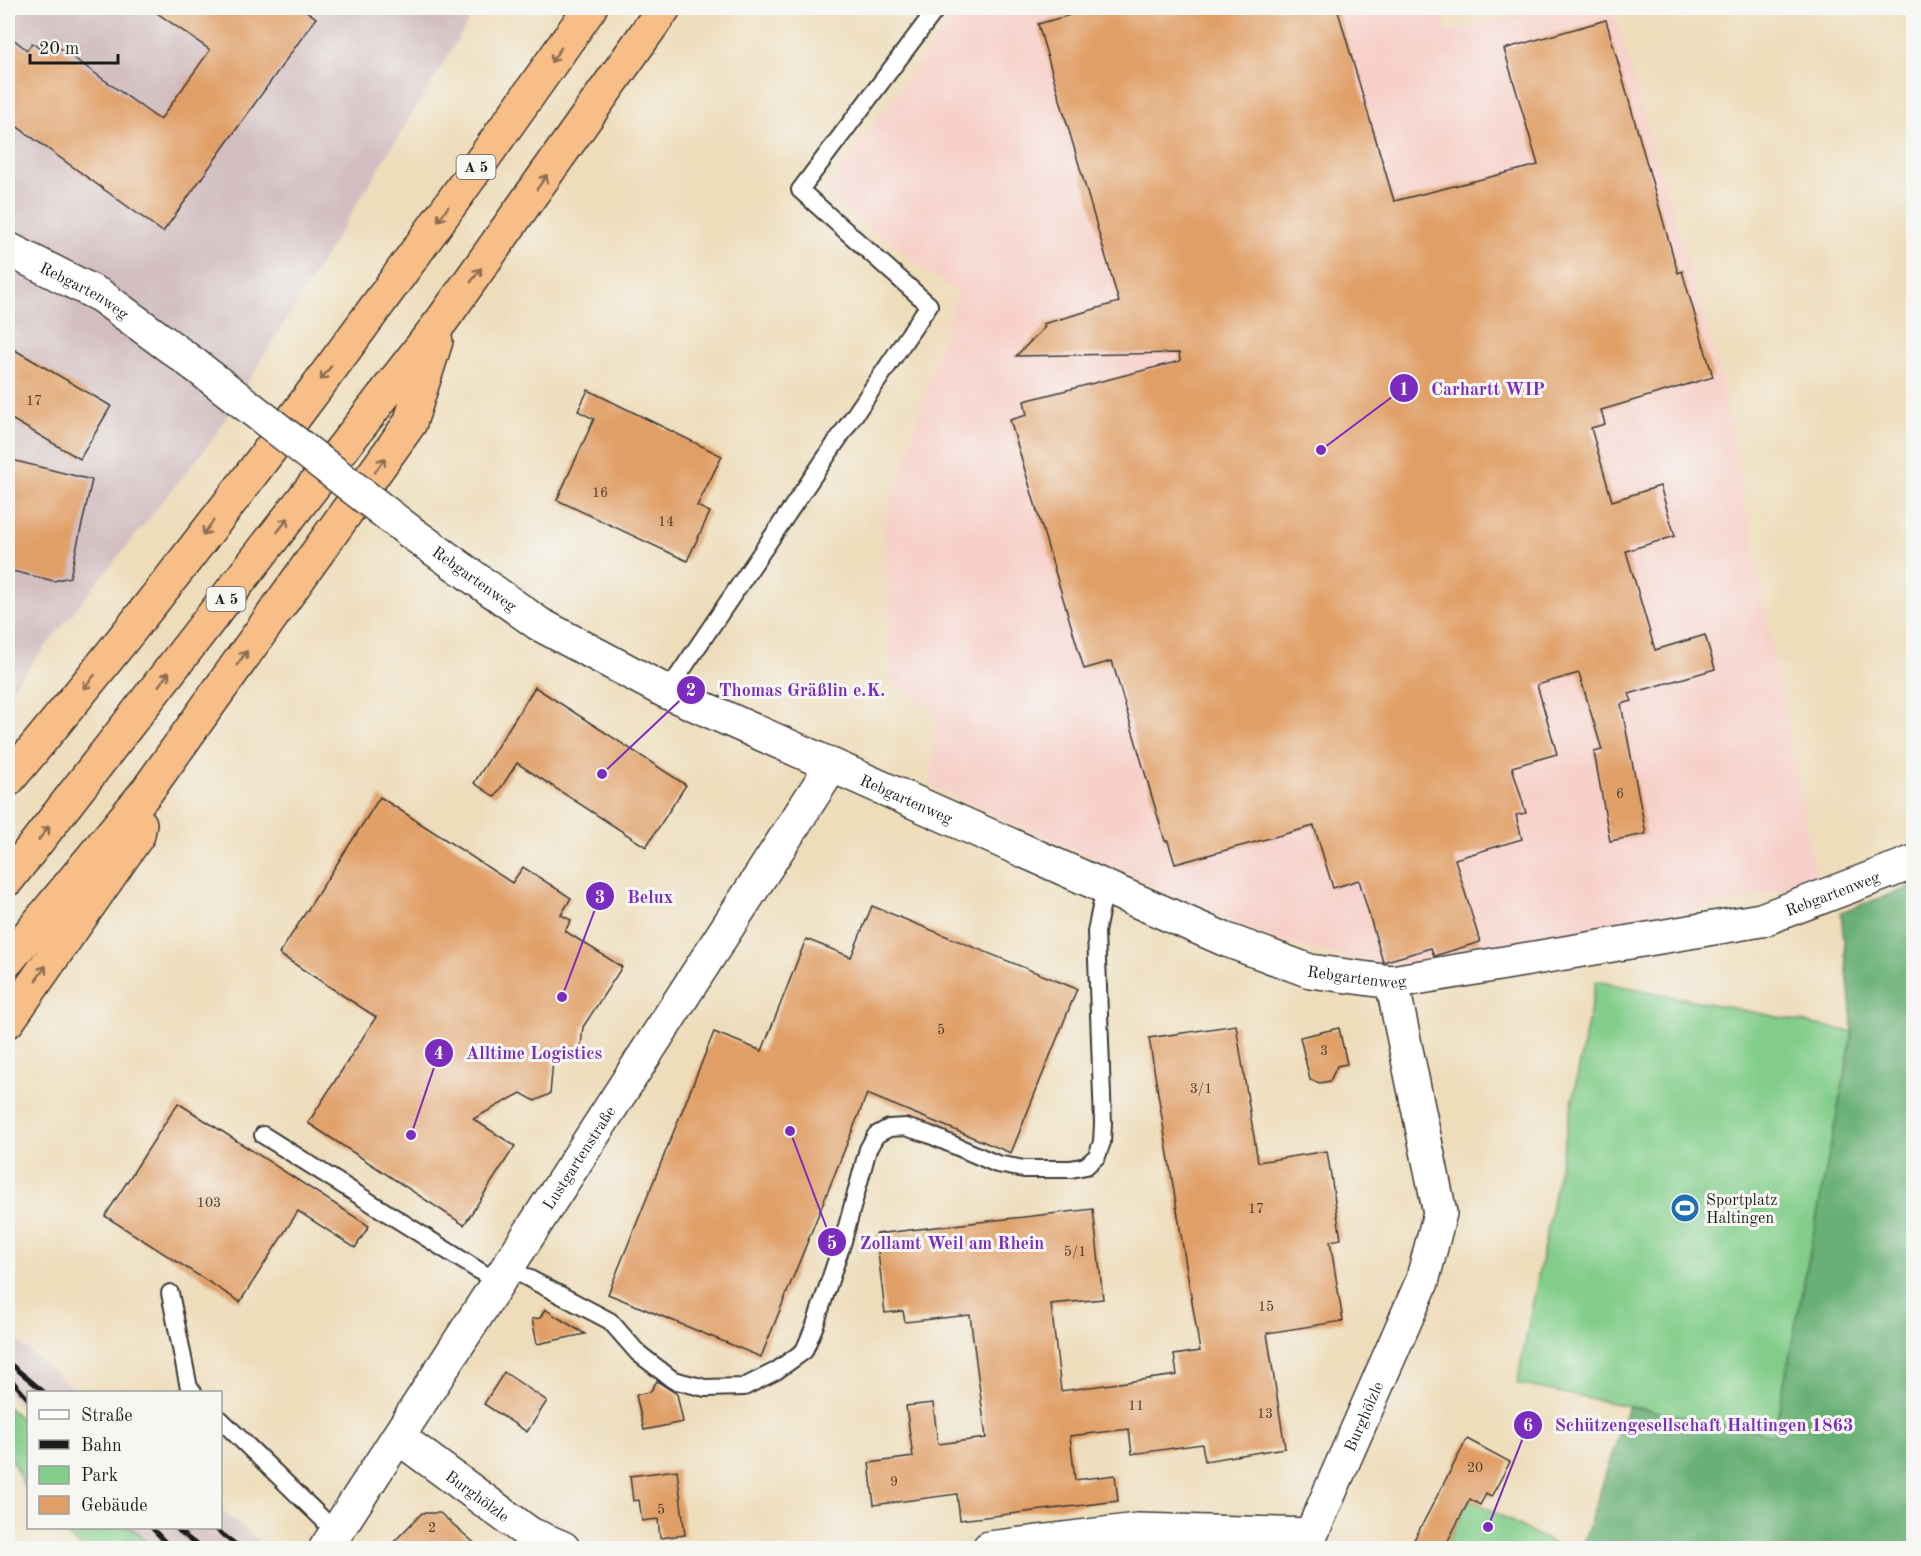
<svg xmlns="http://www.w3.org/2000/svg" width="1921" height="1556" viewBox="0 0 1921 1556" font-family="'Old Standard TT',serif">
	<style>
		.built { fill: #f7d0c9 }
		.industrial { fill: #d2bec1 }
		.green { fill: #82cd8a; stroke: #4f7453; stroke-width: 1.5 }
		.forest { fill: #69b076; stroke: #426649; stroke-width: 1.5 }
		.building { fill: #e09f66 }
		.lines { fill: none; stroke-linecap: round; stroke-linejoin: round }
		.service-casing { stroke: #3c3934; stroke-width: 20 }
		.minor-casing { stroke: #3c3934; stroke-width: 36 }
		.motorway-casing { stroke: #3c3934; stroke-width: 36 }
		.service { stroke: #fff; stroke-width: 16 }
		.minor { stroke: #fff; stroke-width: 33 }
		.motorway { stroke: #f7be88; stroke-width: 33 }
		.rail { stroke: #1c1c1c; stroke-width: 4.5 }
		.minor-bridge-casing { stroke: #3c3934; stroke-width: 36; stroke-linecap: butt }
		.minor-bridge { stroke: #fff; stroke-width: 33 }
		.oneway { stroke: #8a6d52 }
		.labels { text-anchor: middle; stroke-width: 6; stroke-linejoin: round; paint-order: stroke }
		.number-label { font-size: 14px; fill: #4d3d2e }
		.shield { fill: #f6f6f2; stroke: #5d5d5c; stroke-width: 1.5 }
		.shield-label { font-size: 15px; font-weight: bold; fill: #1c1c1c }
		.street-label { font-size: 16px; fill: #1c1c1c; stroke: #f6f6f2 }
		.poi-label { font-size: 16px; fill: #1c1c1c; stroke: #f6f6f2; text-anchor: start }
		.leader { fill: none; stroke: #7b2cbf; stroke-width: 2 }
		.callout-dot { fill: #7b2cbf; stroke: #f6f6f2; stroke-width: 2 }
		.mark-label { font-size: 18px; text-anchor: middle; font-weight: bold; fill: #fff }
		.callout-label { font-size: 18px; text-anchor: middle; font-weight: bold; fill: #7b2cbf; stroke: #f6f6f2; stroke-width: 6; stroke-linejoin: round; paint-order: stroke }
	</style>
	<rect width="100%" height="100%" fill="#f6f6f2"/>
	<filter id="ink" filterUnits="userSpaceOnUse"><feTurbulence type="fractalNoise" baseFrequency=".0167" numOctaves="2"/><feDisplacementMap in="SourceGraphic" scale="12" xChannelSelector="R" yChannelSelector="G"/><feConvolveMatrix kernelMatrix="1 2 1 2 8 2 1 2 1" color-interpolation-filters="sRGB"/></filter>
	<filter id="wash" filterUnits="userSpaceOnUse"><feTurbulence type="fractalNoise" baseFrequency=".008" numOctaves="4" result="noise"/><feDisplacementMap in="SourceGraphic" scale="24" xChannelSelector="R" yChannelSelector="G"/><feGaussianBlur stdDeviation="1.35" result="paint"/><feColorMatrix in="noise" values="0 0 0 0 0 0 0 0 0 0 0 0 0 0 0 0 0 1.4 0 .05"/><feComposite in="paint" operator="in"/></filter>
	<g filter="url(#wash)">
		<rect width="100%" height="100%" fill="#edb"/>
		<polygon class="built" points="959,8 1440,8 1448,33 1547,8 1613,8 1721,376 1817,881 1616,930 1389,967 1276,941 931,786 935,712 892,681 884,525 957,293 825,193"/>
		<g class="industrial">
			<polygon points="8,8 477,8 213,439 8,693"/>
			<polygon points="8,1334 78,1392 28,1392 28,1415 8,1393"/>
			<polygon points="221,1510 267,1548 152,1548 132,1528 220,1528"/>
		</g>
		<g class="green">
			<polygon points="1596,981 1853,1032 1774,1435 1517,1384"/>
			<polygon points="8,1407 28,1425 28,1494 8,1451"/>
			<polygon points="1470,1499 1561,1548 1444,1548"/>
			<polygon points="57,1528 132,1528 152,1548 84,1548"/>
		</g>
		<polygon class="forest" points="1913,886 1913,1548 1592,1548 1583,1544 1628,1406 1774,1435 1853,1032 1841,912"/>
		<g id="blocks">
			<g class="building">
				<polygon points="150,8 302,8 316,18 163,232 8,120 8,35 27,50 32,43 46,53 53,43 160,120 210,50"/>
				<polygon points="1095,8 1337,8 1394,201 1538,165 1504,49 1606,20 1678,273 1682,271 1713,377 1601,410 1605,424 1591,428 1612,501 1660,486 1675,536 1626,551 1655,650 1705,635 1715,669 1629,694 1632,701 1621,704 1646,834 1610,841 1594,752 1602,750 1579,673 1537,685 1557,754 1512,767 1526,813 1516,815 1522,839 1455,859 1480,942 1434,956 1431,948 1383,962 1359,880 1333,888 1314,826 1175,864 1168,841 1165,841 1112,661 1084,669 1010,420 1027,415 1024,401 1180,361 1179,353 1016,356 1045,327 1043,324 1119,302 1038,24"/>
				<polygon points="8,346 111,406 80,459 8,417"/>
				<polygon points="588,390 722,456 697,506 710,512 687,561 557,500 594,419 578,411"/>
				<polygon points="8,459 92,480 70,577 54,581 8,570"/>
				<polygon points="535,687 686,785 646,847 517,763 495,797 474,783"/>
				<polygon points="380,797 512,883 523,867 571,898 561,915 571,920 565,931 622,967 583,1027 581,1046 553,1061 550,1094 535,1101 521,1093 473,1119 515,1146 464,1225 308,1123 376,1017 279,954"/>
				<polygon points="872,906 1077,989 1011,1153 867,1094 761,1357 608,1294 714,1032 762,1051 806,939 851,957"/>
				<polygon points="1236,1025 1258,1162 1327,1151 1341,1239 1330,1241 1343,1321 1267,1333 1285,1448 1205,1461 1202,1444 1132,1454 1129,1429 1070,1436 1075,1480 1115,1475 1118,1501 960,1520 957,1494 874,1505 869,1463 913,1457 906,1406 933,1403 938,1444 986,1438 970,1315 905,1322 903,1311 885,1313 876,1234 1093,1209 1103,1299 1051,1304 1061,1391 1177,1375 1174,1355 1200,1351 1149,1038"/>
				<polygon points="1339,1028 1347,1064 1337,1066 1330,1081 1320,1083 1310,1080 1300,1037"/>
				<polygon points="178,1103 369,1226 355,1248 298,1211 240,1302 105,1216"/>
				<polygon points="545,1309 557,1317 585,1334 537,1344 532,1319 540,1318"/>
				<polygon points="504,1372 547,1401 527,1432 484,1404"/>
				<polygon points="657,1381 677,1394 683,1422 644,1430 636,1395 650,1392"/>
				<polygon points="1467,1439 1510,1462 1491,1497 1486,1494 1480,1505 1470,1499 1444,1548 1430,1548 1414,1540"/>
				<polygon points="677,1470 685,1535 660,1538 658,1519 642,1521 639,1500 633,1501 630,1476"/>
				<polygon points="422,1513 440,1513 480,1548 388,1548"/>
			</g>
		</g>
	</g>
	<g filter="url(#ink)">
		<use href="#blocks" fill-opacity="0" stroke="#3c3934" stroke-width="1.5"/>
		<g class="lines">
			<g class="service-casing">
				<g id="service">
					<polyline points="667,692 929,305 800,190 937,8"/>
					<polyline points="263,1135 497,1282"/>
					<polyline points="507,1267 610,1321 638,1353 673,1380 705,1388 744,1387 776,1371 804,1351 815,1325 843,1241 868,1149 876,1135 889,1128 905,1127 928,1134 997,1164 1024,1169 1071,1169 1086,1166 1097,1156 1102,1142 1103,1123 1096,932 1105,887"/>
					<polyline points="170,1293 189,1388 193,1392"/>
					<polyline points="220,1419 336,1532"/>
				</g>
			</g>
			<g class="minor-casing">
				<g id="minor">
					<path id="s1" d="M8 249 101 296 195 365"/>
					<path id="s2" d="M413 534 539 624 667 692 1105 887 1224 939 1310 971 1392 982 1761 920 1914 862"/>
					<path id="s3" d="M398 1437 530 1534 563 1548"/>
					<path id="s4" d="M326 1548 831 767"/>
					<path id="s5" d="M989 1548 1137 1530 1311 1535 1422 1282 1440 1213 1392 982"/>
				</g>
			</g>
			<g class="motorway-casing">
				<g id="motorway">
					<path d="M8 780C215 533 405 271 590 8"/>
					<polyline points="8,879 443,319 664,8"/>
					<polyline points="8,960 147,791 410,423 436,341"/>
					<polyline points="8,1021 138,835 140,824"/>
				</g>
			</g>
			<use href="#service" class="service"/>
			<use href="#minor" class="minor"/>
			<use href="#motorway" class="motorway"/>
			<g class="rail">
				<polyline points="8,1362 44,1392"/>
				<polyline points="8,1376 28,1399"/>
				<polyline points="152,1528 171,1548"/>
				<polyline points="175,1528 201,1548"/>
				<polyline points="214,1528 241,1548"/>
			</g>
			<g class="minor-bridge-casing">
				<polyline id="minor-bridge" points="195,365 413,534"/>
			</g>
			<use href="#minor-bridge" class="minor-bridge"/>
		</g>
		<defs><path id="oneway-shaft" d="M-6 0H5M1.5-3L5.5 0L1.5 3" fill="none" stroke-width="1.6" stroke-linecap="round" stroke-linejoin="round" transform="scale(1.5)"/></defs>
		<g class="oneway">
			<use href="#oneway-shaft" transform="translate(556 55) rotate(125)"/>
			<use href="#oneway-shaft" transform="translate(542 182) rotate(-55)"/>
			<use href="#oneway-shaft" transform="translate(443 214) rotate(126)"/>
			<use href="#oneway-shaft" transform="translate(476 275) rotate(-54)"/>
			<use href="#oneway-shaft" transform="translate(326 373) rotate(127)"/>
			<use href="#oneway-shaft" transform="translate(380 465) rotate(-55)"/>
			<use href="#oneway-shaft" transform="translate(283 525) rotate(-52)"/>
			<use href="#oneway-shaft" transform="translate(208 528) rotate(127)"/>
			<use href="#oneway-shaft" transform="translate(242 658) rotate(-54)"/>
			<use href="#oneway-shaft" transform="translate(164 679) rotate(-52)"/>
			<use href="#oneway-shaft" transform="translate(89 682) rotate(129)"/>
			<use href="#oneway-shaft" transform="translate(44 833) rotate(-52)"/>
			<use href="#oneway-shaft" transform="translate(41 973) rotate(-55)"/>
		</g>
	</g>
	<defs>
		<g id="stadium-disc" transform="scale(1.5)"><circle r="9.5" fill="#1f6fb2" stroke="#f6f6f2"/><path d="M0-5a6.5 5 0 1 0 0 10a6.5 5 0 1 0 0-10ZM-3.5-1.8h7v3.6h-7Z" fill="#fff"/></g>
	</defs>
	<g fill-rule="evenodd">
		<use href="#stadium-disc" x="1685" y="1208"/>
	</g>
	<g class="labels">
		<g class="number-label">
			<text x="34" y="405">17</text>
			<text x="600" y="497">16</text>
			<text x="666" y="526">14</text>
			<text x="1620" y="798">6</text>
			<text x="941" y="1034">5</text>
			<text x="1324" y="1055">3</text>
			<text x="1201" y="1093">3/1</text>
			<text x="209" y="1207">103</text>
			<text x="1256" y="1213">17</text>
			<text x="1075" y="1256">5/1</text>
			<text x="1266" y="1311">15</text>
			<text x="1136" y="1410">11</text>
			<text x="1265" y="1418">13</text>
			<text x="1475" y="1472">20</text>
			<text x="894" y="1486">9</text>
			<text x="661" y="1514">5</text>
			<text x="432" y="1532">2</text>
		</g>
		<g class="shield">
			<rect x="456.5" y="155" width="39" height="24" rx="4.5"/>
			<rect x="206.5" y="587" width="39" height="24" rx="4.5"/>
		</g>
		<g class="shield-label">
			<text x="476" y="172">A 5</text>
			<text x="226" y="604">A 5</text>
		</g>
		<g class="street-label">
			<text dy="6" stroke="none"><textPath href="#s1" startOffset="87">Rebgartenweg</textPath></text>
			<text dy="6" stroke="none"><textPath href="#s2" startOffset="76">Rebgartenweg</textPath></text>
			<text dy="6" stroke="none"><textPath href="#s2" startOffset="562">Rebgartenweg</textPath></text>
			<text dy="6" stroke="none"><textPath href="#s2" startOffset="1534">Rebgartenweg</textPath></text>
			<text dy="6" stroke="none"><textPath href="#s2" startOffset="1048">Rebgartenweg</textPath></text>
			<text dy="6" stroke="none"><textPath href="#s4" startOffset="465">Lustgartenstraße</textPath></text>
			<text dy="6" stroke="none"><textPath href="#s5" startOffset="453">Burghölzle</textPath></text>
			<text dy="6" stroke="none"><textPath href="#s3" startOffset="99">Burghölzle</textPath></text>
		</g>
		<g class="poi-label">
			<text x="1706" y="1205">Sportplatz<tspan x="1706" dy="18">Haltingen</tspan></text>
		</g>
	</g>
	<path class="leader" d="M1321 450L1404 388M602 774L691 690M562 997L600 896M411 1135L439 1053M790 1131L832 1242M1488 1527L1528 1425"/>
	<g class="callout-dot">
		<circle cx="1321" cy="450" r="6"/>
		<circle cx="602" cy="774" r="6"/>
		<circle cx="562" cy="997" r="6"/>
		<circle cx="411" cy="1135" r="6"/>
		<circle cx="790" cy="1131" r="6"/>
		<circle cx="1488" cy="1527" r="6"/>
		<circle cx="1404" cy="388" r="15"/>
		<circle cx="691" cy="690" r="15"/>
		<circle cx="600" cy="896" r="15"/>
		<circle cx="439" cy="1053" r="15"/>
		<circle cx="832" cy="1242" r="15"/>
		<circle cx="1528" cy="1425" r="15"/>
	</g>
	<g class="mark-label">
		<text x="1404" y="395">1</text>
		<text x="691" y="696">2</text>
		<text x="600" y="903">3</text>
		<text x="439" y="1059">4</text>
		<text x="832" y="1249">5</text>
		<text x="1528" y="1431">6</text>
	</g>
	<g class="callout-label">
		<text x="1488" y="395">Carhartt WIP</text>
		<text x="802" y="696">Thomas Gräßlin e.K.</text>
		<text x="650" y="903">Belux</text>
		<text x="534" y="1059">Alltime Logistics</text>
		<text x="952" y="1249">Zollamt Weil am Rhein</text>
		<text x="1704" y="1431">Schützengesellschaft Haltingen 1863</text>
	</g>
	<rect width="1921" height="1556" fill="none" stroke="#f6f6f2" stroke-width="30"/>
	<rect x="27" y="1391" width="195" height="138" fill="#f6f6f2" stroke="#9f9f9c" stroke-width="1.5"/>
	<rect x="39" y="1410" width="30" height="9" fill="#ffffff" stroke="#9f9f9c" stroke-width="1.5"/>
	<text x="81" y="1421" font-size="18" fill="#1c1c1c">Straße</text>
	<rect x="39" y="1440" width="30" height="9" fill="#1c1c1c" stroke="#9f9f9c" stroke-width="1.5"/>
	<text x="81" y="1451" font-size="18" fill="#1c1c1c">Bahn</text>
	<rect x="39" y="1466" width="30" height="18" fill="#82cd8a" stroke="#9f9f9c" stroke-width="1.5"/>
	<text x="81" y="1481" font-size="18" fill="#1c1c1c">Park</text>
	<rect x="39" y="1496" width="30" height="18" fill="#e09f66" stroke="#9f9f9c" stroke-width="1.5"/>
	<text x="81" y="1511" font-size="18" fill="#1c1c1c">Gebäude</text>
	<path d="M30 54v9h88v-9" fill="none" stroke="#1c1c1c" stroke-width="3"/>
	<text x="39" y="54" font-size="18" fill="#1c1c1c" stroke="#f6f6f2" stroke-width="4.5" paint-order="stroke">20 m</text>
</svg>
